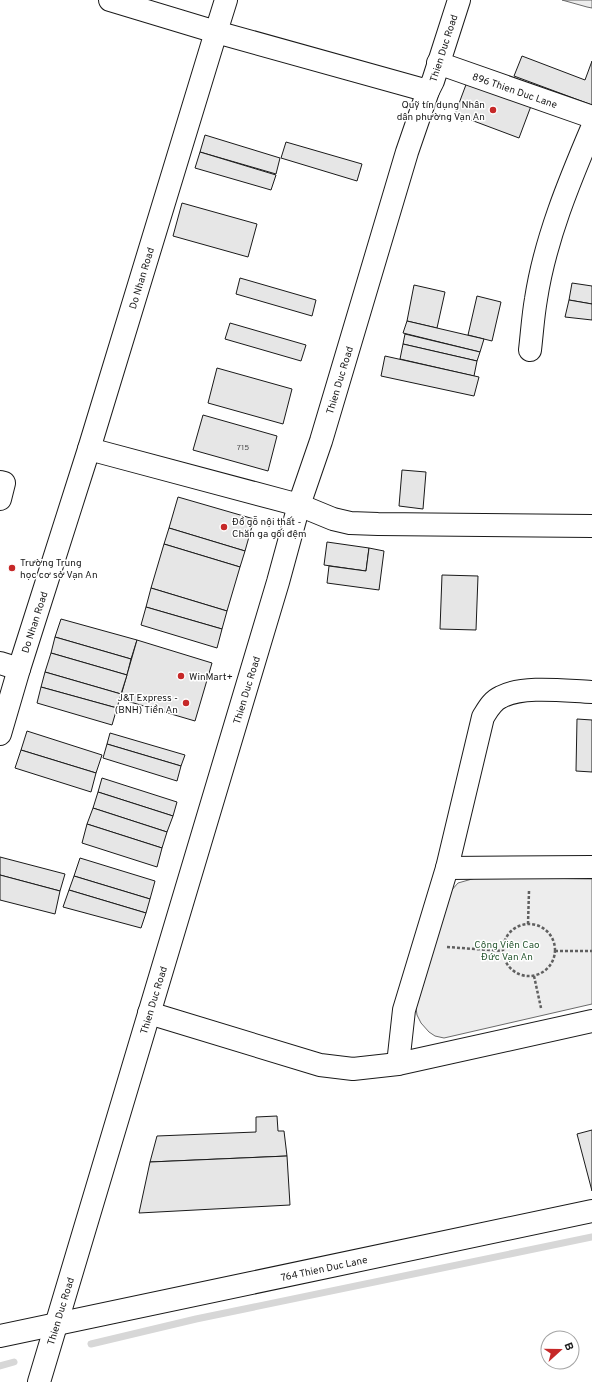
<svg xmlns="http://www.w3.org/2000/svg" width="592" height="1382" viewBox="0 0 592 1382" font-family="Overpass,sans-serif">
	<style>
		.built { fill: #ededed; stroke: #6a6a6a }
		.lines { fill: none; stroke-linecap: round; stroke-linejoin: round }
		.stream { stroke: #d7d7d7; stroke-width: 7 }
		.building { fill: #e6e6e6; stroke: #1a1a1a }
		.minor-casing { stroke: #1a1a1a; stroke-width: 24 }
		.major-casing { stroke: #1a1a1a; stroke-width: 24 }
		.path { stroke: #5f5f5f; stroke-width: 2.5; stroke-dasharray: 3 2; stroke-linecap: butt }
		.minor { stroke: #fff; stroke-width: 22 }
		.major { stroke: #fff; stroke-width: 22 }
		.poi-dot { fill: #c62828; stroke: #fff; stroke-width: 1.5 }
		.labels { text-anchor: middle; stroke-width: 3; stroke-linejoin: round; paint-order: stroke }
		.number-label { font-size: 8px; fill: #4d4d4d }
		.street-label { font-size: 10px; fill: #1a1a1a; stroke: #fff }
		.poi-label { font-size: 10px; fill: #1a1a1a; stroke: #fff; text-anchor: start }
		.park-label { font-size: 10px; fill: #2b5a34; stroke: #fff }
	</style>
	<rect width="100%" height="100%" fill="#fff"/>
	<g class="built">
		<polygon points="562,0 592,0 592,8 587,7"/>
		<polygon points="479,877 592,879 592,1004 444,1038 435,1036 429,1032 421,1023 417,1015 416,1008 450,892 458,883"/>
	</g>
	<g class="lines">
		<g class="stream">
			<polyline points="91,1344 196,1319 592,1237"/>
			<polyline points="0,1366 14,1362"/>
		</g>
	</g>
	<g class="building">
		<polygon points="522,56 585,80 592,61 592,105 514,76"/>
		<polygon points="467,82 531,106 519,138 455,114"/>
		<polygon points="205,135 280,158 276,174 200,152"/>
		<polygon points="286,142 362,164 357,181 281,158"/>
		<polygon points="200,152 276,175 271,190 195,168"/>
		<polygon points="182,203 257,224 248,257 173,236"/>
		<polygon points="240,278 316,300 312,316 236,294"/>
		<polygon points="572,283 592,286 592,304 569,300"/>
		<polygon points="414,285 445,292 437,328 407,321"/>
		<polygon points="477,296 501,302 492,341 468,335"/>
		<polygon points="569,300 592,304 592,320 565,317"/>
		<polygon points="407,321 484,339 480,352 403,333"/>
		<polygon points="230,323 306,345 301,361 225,339"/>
		<polygon points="405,334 480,352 477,361 403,344"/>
		<polygon points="403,344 477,361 474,376 400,359"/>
		<polygon points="385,356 479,377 474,396 381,376"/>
		<polygon points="217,368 292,389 283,424 208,403"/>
		<polygon points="203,415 277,436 268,471 193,450"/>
		<polygon points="402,470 426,472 423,509 399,506"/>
		<polygon points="178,497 254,519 245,551 169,528"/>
		<polygon points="169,528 245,551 240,567 164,544"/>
		<polygon points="327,542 369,548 366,571 324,565"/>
		<polygon points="164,544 240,567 227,611 151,588"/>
		<polygon points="369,548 384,551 379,590 327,583 329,566 366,571"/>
		<polygon points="442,575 478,576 476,630 440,629"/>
		<polygon points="151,588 227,611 222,629 146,607"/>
		<polygon points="146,607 222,629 217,648 141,625"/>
		<polygon points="61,619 137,640 131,659 55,637"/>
		<polygon points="55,637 131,659 127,675 51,653"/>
		<polygon points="137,640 212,663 195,721 120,699"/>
		<polygon points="51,653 127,675 121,694 45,672"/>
		<polygon points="45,672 121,694 117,708 41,687"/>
		<polygon points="41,687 117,708 112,725 37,703"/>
		<polygon points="577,719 592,720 592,772 576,771"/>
		<polygon points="27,731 102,755 96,773 21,750"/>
		<polygon points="110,733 185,755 181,766 107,744"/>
		<polygon points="107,744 181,766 177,781 103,758"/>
		<polygon points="21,750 96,773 91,792 15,768"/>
		<polygon points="102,778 177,802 173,816 98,792"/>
		<polygon points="98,792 173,816 167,832 93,808"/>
		<polygon points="93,808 167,832 162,848 87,824"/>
		<polygon points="87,824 162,848 157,867 82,843"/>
		<polygon points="0,857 65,874 60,891 0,875"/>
		<polygon points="80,858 155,881 150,899 74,876"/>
		<polygon points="0,875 60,891 55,914 0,900"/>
		<polygon points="74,876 150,899 146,913 69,890"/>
		<polygon points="69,890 146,913 141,928 63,907"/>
		<polygon points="277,1116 278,1131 284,1131 287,1156 150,1162 157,1136 256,1132 256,1117"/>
		<polygon points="592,1130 592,1191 577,1134"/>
		<polygon points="287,1156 290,1205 139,1213 150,1162"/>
	</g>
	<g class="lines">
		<g class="minor-casing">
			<g id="minor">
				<polyline points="110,0 216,32 226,0"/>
				<polyline points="438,63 592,117"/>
				<path d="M530 350C532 333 533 316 536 299 545 240 569 182 592 128"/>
				<polyline points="89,449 299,505 333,519 350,523 378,524 592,526"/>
				<polyline points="0,482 4,483 0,499"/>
				<polyline points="0,663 19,669"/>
				<polyline points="0,734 19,669 89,449 216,32 428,91"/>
				<polyline points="447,868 592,867"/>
				<polyline points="149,1013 320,1065 353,1069 398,1064 592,1021"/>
				<path d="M398 1064 404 1010 447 868 483 717C488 709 492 701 501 697 523 685 566 691 592 692"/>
				<polyline points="0,1336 592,1211"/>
			</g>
		</g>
		<g class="major-casing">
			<polyline id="major" points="39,1382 278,582 299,505 321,441 407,152 428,91 433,81 459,0"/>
		</g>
		<g class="path">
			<circle cx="529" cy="950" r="26"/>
			<polyline points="528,924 529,891"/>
			<polyline points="447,947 503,951"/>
			<polyline points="555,951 592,951"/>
			<polyline points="534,976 541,1008"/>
		</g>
		<use href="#minor" class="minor"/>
		<use href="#major" class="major"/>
	</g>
	<g class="poi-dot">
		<circle cx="493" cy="110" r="4"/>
		<circle cx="224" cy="527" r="4"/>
		<circle cx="12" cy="568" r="4"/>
		<circle cx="181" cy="676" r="4"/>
		<circle cx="186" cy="703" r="4"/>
	</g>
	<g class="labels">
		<g class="number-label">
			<text x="243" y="450">715</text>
		</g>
		<g class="street-label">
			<text transform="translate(443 48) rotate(-72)" y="4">Thien Duc Road</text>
			<text transform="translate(515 90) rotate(19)" y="4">896 Thien Duc Lane</text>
			<text transform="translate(141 278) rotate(-73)" y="4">Do Nhan Road</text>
			<text transform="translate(339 380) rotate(-73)" y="4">Thien Duc Road</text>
			<text transform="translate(34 622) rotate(-72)" y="4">Do Nhan Road</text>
			<text transform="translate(246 690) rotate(-73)" y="4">Thien Duc Road</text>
			<text transform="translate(153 1000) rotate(-73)" y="4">Thien Duc Road</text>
			<text transform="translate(324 1268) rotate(-12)" y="4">764 Thien Duc Lane</text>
			<text transform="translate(60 1311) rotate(-73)" y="4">Thien Duc Road</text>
		</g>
		<g class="poi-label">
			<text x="485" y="108" text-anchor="end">Quỹ tín dụng Nhân<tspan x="485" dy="12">dân phường Vạn An</tspan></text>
			<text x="232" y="525">Đồ gỗ nội thất -<tspan x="232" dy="12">Chăn ga gối đệm</tspan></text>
			<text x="20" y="566">Trường Trung<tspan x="20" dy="12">học cơ sở Vạn An</tspan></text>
			<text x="189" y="680">WinMart+</text>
			<text x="178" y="701" text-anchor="end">J&amp;T Express -<tspan x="178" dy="12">(BNH) Tiền An</tspan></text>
		</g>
		<g class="park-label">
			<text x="507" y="948">Công Viên Cao<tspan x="507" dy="12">Đức Vạn An</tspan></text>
		</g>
	</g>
	<g transform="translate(560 1350) rotate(69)"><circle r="19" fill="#ffffff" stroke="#a3a3a3"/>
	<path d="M0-3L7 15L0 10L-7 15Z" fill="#c62828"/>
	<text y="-6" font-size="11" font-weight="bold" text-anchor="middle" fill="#1a1a1a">B</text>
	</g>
</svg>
